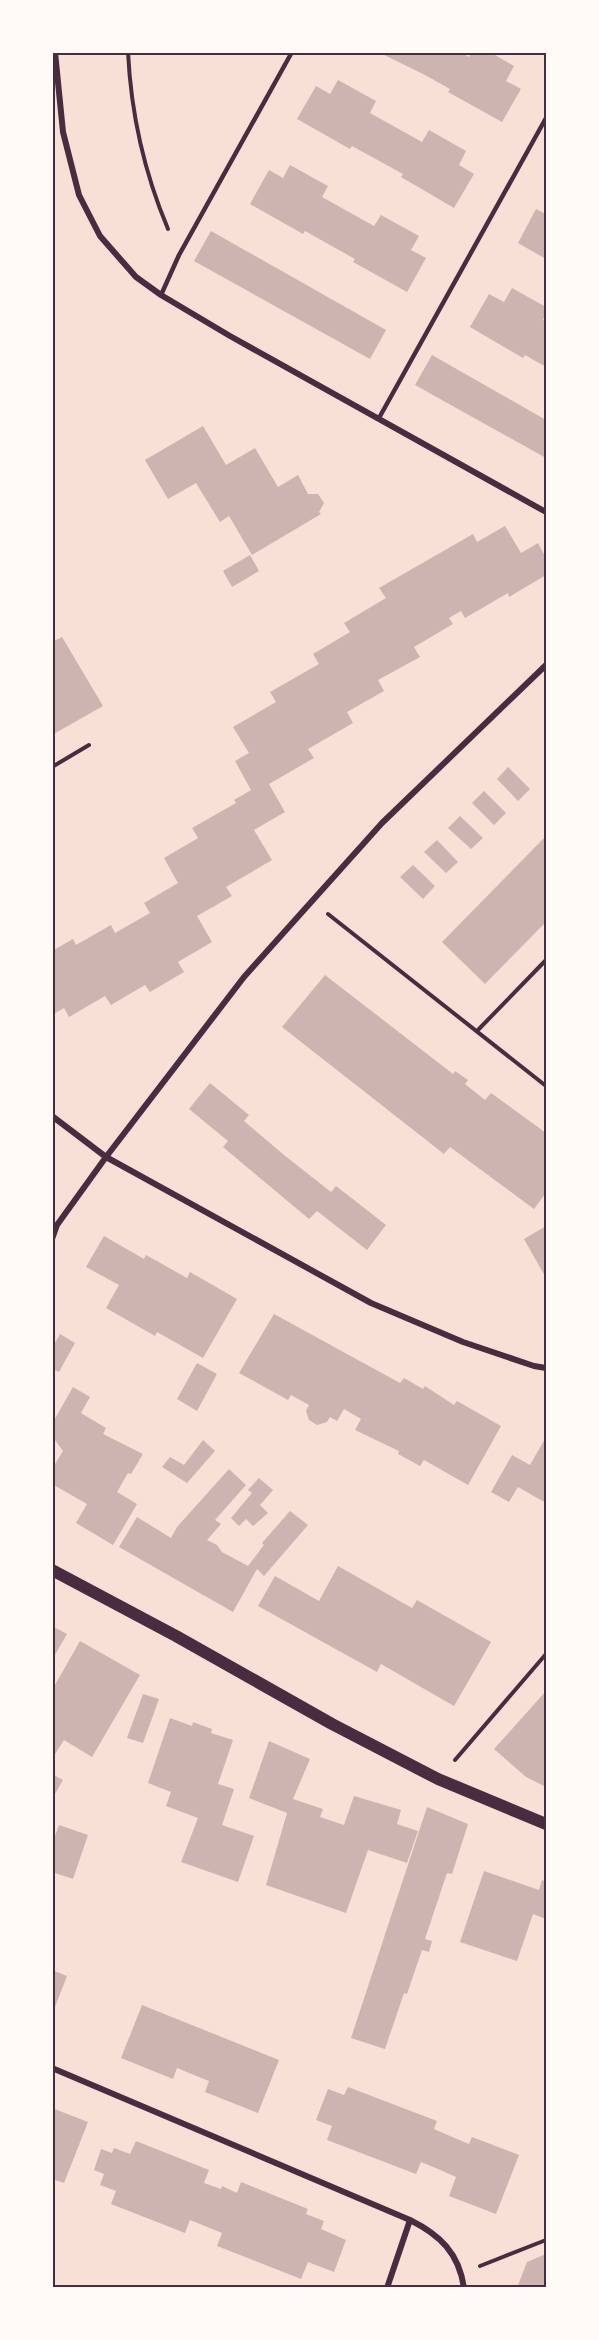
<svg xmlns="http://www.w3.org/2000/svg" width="599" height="2340" viewBox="0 0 599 2340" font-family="'Libre Baskerville',serif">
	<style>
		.building { fill: #ccb4b1 }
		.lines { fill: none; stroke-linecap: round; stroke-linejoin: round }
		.path { stroke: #4a2c40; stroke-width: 4 }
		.service { stroke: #4a2c40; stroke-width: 4.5 }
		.minor { stroke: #4a2c40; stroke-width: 6 }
		.secondary { stroke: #4a2c40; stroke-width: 12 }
		.neatline { fill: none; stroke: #4a2c40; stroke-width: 2 }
	</style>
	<rect width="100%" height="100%" fill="#f7e1d7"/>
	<g class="building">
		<polygon points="378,52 461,52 469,57 472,52 490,52 514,66 506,81 521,89 502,122 448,92 450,89 425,75"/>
		<polygon points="338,80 376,101 370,113 422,142 429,130 466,151 459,165 474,174 454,208 401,177 403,174 352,146 350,149 297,119 316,86 330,94"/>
		<polygon points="290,165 328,186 322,197 374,226 381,215 419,236 411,250 426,258 407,292 353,262 355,259 305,231 303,234 250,204 269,170 283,178"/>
		<polygon points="536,209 546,214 546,259 518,243"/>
		<polygon points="211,231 386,330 370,359 194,261"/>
		<polygon points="512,288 546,307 546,313 543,320 546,322 546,367 525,355 523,358 470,327 489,294 504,302"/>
		<polygon points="432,355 546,420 546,458 415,385"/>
		<polygon points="203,426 226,465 255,448 278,487 298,475 308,494 318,494 324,503 319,512 321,514 252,555 229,516 220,522 196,483 168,499 145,460"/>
		<polygon points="505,526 521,553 538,543 546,558 546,575 509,597 508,593 465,618 461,611 449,618 453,624 414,647 420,657 378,680 384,691 347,712 353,723 308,749 314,758 269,784 285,812 254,830 272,860 226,887 232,896 197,916 212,942 178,962 184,972 150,992 145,985 111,1005 105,996 69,1017 64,1008 52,1015 52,951 73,939 76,945 111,925 115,933 150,913 144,903 178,883 164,858 198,838 192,828 236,803 234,800 251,790 235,761 249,753 233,727 276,702 270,692 319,664 313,654 350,632 344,623 386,598 379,588 473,534 477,542"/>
		<polygon points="250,555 259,571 232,587 223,571"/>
		<polygon points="62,637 103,706 52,735 52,642"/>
		<polygon points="508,767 530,789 518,801 497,779"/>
		<polygon points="484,791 506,813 494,825 472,803"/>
		<polygon points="460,816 483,838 471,849 448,828"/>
		<polygon points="546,836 546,922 485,984 442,942"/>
		<polygon points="437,840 458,862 446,873 424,852"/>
		<polygon points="413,865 435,886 423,899 400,877"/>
		<polygon points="325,975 453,1074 455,1071 468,1080 465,1084 485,1100 491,1093 546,1133 546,1193 534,1209 450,1147 444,1154 282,1027"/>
		<polygon points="210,1083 249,1115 244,1121 284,1155 331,1192 336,1186 386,1225 367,1250 317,1211 309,1219 223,1147 228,1141 189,1109"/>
		<polygon points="546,1226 546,1278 524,1239"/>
		<polygon points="104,1236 144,1259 146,1255 187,1278 190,1272 237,1299 203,1358 157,1332 155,1336 106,1308 119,1285 86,1267"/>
		<polygon points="274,1314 400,1383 404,1378 423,1389 425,1386 454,1405 457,1401 501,1426 468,1485 424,1460 420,1466 398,1454 399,1451 355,1430 361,1419 344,1409 337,1421 330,1417 327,1422 317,1425 309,1420 306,1411 309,1405 291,1395 288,1400 239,1373"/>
		<polygon points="60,1334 75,1343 59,1372 52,1369 52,1348"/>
		<polygon points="197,1363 217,1374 197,1411 177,1399"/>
		<polygon points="73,1387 90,1397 81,1413 106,1428 103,1434 143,1454 131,1474 128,1473 117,1492 137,1504 113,1545 76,1523 87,1504 52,1484 52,1469 63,1451 52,1436 52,1424"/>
		<polygon points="546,1437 546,1503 518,1487 509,1502 491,1492 512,1455 530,1465"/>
		<polygon points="203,1440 215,1451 187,1483 162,1467 170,1457 184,1465"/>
		<polygon points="229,1469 246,1485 215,1520 221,1524 207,1540 217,1545 222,1552 248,1566 264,1545 262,1543 290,1511 308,1525 264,1576 257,1569 233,1612 119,1547 137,1517 171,1538 177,1527"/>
		<polygon points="259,1478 273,1490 260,1505 268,1513 253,1526 246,1519 239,1526 231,1518 252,1493 248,1490"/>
		<polygon points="338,1566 412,1608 417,1600 491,1642 454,1706 381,1664 377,1672 258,1606 275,1576 319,1601"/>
		<polygon points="52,1626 67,1634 52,1660"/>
		<polygon points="80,1641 140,1675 92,1757 64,1740 52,1759 52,1690"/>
		<polygon points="546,1691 546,1782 544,1786 526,1777 494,1749"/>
		<polygon points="143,1694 159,1699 143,1743 127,1738"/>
		<polygon points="170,1718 192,1726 193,1722 212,1729 211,1733 233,1740 218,1784 234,1789 222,1825 254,1836 238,1882 181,1862 198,1818 166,1806 171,1792 148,1783"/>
		<polygon points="269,1741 310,1759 293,1799 323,1809 320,1817 344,1825 354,1796 401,1810 397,1824 418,1831 407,1863 368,1850 346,1913 266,1885 287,1813 249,1798"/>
		<polygon points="52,1774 63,1780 52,1799"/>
		<polygon points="427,1807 468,1824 452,1874 447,1873 425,1939 432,1941 429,1952 422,1950 407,1994 404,1993 385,2049 351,2038"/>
		<polygon points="59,1825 88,1835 73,1879 52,1872 52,1844"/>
		<polygon points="484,1871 539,1890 542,1880 546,1882 546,1919 533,1914 517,1961 460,1942"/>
		<polygon points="52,1970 67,1976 53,2012 52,2012"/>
		<polygon points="142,2005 279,2060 258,2113 205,2092 209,2081 194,2075 177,2068 173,2079 121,2058"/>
		<polygon points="348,2087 437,2121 434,2129 450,2136 469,2144 472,2137 519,2155 496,2214 449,2196 456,2177 438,2169 421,2162 416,2174 327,2140 332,2126 316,2120 328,2089 344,2095"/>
		<polygon points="52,2108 88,2122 64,2183 52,2179"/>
		<polygon points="136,2141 209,2170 204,2183 221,2189 222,2186 237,2193 241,2182 308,2209 306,2214 324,2221 321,2229 346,2240 334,2272 308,2262 301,2279 217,2246 222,2233 190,2220 185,2233 111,2204 116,2191 100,2185 104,2174 94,2170 101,2149 112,2153 114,2148 130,2154"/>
		<polygon points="546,2254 546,2288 517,2288 527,2262"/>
	</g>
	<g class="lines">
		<g class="path">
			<path d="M128 52C131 114 144 172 168 229"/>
			<polyline points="52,767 89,745"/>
			<polyline points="328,914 546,1086"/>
			<polyline points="477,1031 546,960"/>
			<polyline points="455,1760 546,1654"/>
			<polyline points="480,2266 546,2240"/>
		</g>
		<g class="service">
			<polyline points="161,295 179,255 292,52"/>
			<polyline points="379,418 546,118"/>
		</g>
		<g class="minor">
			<polyline points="55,52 63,132 79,195 100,236 136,277 161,295 230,336 546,512"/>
			<polyline points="52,1116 106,1157 371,1303 463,1342 534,1366 546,1368"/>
			<polyline points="52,1239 57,1225 106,1157 244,977 382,823 546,665"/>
			<path d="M52 2068 410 2220C440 2235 459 2253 464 2288"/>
			<polyline points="387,2288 410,2220"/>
		</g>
		<polyline class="secondary" points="52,1570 176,1636 332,1724 438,1779 546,1824"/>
	</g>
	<rect width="599" height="2340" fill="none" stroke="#fffaf5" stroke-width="108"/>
	<rect x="54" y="54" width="491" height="2232" class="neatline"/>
</svg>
